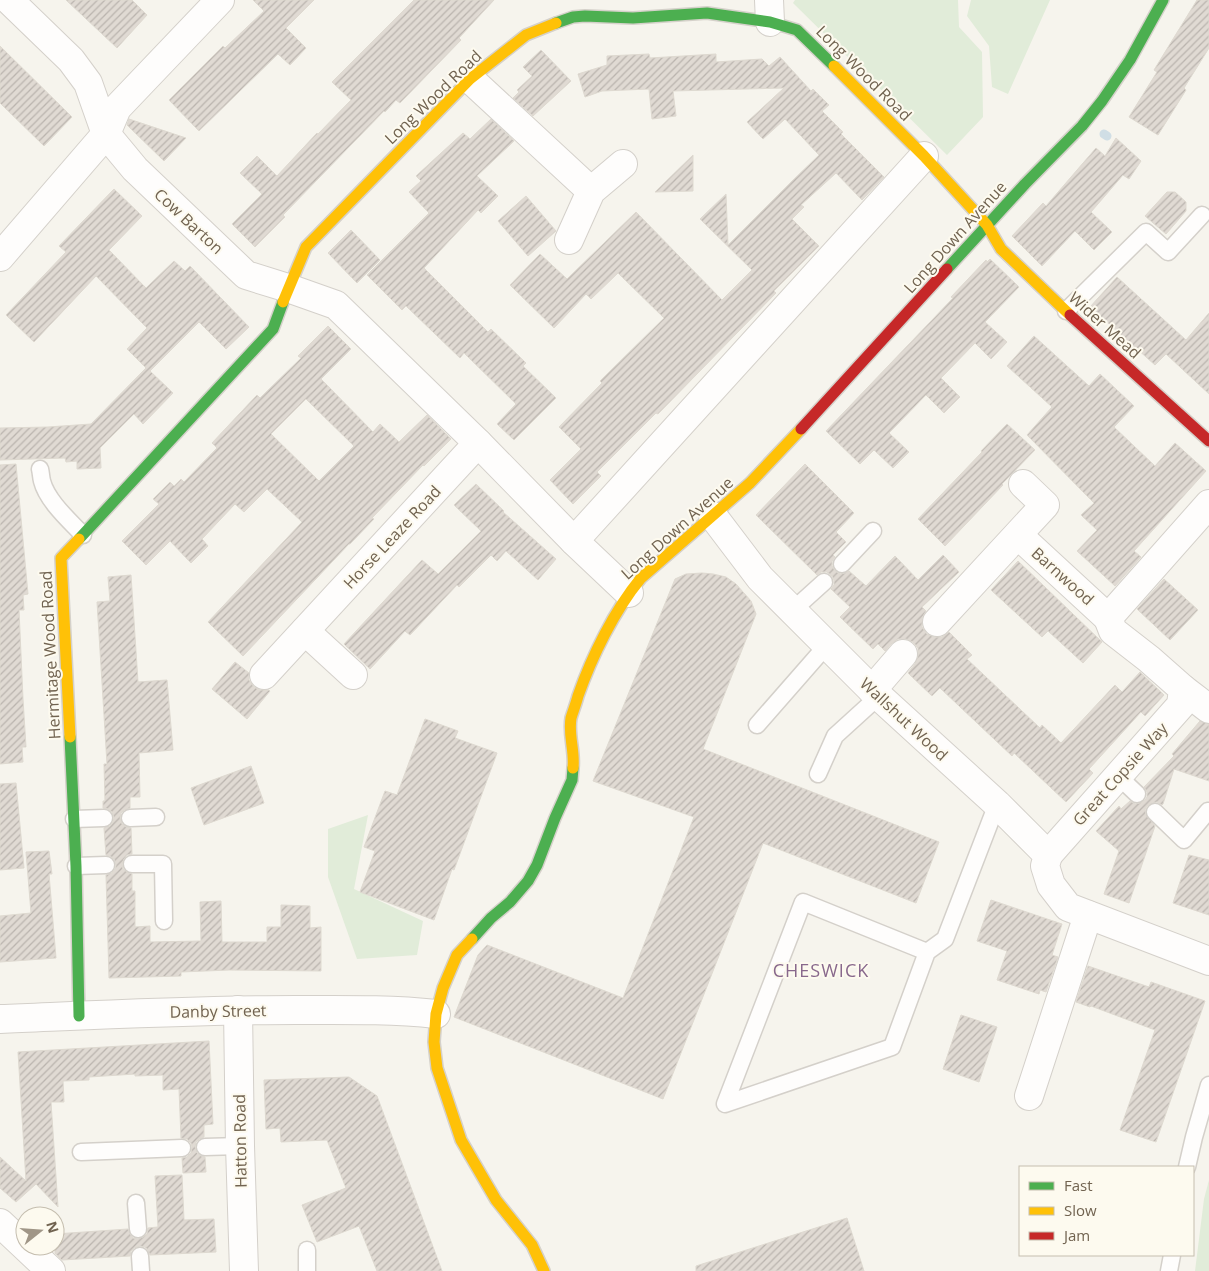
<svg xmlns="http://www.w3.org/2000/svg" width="1209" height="1271" viewBox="0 0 1209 1271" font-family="'Open Sans',sans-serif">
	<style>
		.green { fill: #e1ecd9 }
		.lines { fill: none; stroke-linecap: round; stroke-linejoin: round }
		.stream { stroke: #d0dee5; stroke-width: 9 }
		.building { fill: url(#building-hatch); stroke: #ded9d0; fill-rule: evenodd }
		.lane-casing { stroke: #d4d0ca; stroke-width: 19 }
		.street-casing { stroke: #d4d0ca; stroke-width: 30 }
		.fast-casing { stroke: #d5d1ca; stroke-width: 14 }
		.slow-casing { stroke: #d5d1ca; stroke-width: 14 }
		.jam-casing { stroke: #d5d1ca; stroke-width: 14 }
		.lane { stroke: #fefdfc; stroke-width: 16 }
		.street { stroke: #fefdfc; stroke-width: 28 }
		.fast { stroke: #4caf50; stroke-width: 11 }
		.slow { stroke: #ffc107; stroke-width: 11 }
		.jam { stroke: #c62828; stroke-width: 11 }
		.labels { text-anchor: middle; stroke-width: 4; stroke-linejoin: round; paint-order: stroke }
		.street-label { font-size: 16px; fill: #716350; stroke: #fdfaef }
		.neighbourhood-label { font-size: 18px; letter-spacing: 1px; fill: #88688c; stroke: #fdfaef }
	</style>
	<defs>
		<pattern id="building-hatch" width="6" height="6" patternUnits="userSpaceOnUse" patternTransform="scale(1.25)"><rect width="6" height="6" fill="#e0dad3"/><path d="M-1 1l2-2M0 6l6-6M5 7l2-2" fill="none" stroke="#bab4ae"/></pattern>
	</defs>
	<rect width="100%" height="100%" fill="#f6f4ed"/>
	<g class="green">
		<polygon points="795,0 958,0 959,27 982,52 983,117 947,155 793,3"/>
		<polygon points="971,0 1050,0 1008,94 992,87 989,46 967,16"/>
		<polygon points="368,815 354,889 423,921 417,955 357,959 328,877 328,829"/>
		<polygon points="1209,1180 1209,1271 1195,1271 1204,1199"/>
	</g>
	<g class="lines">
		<polyline class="stream" points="1104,134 1107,136"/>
	</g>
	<g class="building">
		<polygon points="66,0 132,0 147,15 117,48"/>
		<polygon points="253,0 314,0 286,28 306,48 290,65 278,54 199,131 169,100 223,46 225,48 264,11"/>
		<polygon points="414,0 494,0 459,38 461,40 400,103 396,100 385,112 384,111 283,215 285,217 255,247 232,224 262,194 240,173 257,156 277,176 317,133 318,134 351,100 332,82"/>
		<polygon points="1197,0 1209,0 1209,48 1184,88 1186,90 1158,135 1129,117 1157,72 1154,70"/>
		<polygon points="0,46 72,117 44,146 0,103"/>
		<polygon points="541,50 571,81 533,116 513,98 519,92 517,90 532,76 523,67"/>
		<polygon points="649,54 650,58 716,54 716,62 762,59 769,66 780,57 811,91 813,89 829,105 822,111 843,132 841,134 884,177 862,200 836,173 801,205 804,207 792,219 819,246 774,291 776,293 658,414 656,413 597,472 601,476 573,504 550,480 581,449 559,427 602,383 600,381 664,318 618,273 591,299 586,294 554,328 510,285 540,254 567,279 636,212 722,300 752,270 700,219 726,194 728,245 791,182 819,155 785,119 763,139 747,122 784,88 673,91 676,116 652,119 649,89 602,91 585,97 578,74 607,65 607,56"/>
		<polygon points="129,119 186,138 164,161 127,125"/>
		<polygon points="491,119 514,141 477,176 498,196 481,213 478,210 424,268 488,332 491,329 526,363 523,366 556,398 514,440 497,424 516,404 464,353 460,358 406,306 402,310 367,275 429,213 409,192 421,181 416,176 463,133 470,139"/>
		<polygon points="1116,138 1141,161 1129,179 1123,175 1091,212 1112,232 1094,250 1075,231 1042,266 1012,236 1043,203 1046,206 1096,148 1105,156"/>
		<polygon points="693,155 693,191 655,192"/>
		<polygon points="114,189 142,216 109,250 146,288 174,261 185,271 190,266 249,327 226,349 199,322 150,371 173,393 143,424 134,414 100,448 101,468 77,469 77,461 66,462 65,458 0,460 0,428 48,427 91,424 146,368 127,349 147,328 96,276 34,342 6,315 66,252 59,246"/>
		<polygon points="1167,192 1175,192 1186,202 1186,211 1166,234 1145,216"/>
		<polygon points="526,196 556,231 528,256 498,221"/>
		<polygon points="351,230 380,260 357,283 328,253"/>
		<polygon points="990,259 1019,287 985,322 1007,342 991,359 975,343 941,378 960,397 944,413 926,395 889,433 909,452 893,468 874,450 860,464 826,431 953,298 951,297 986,260 987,262"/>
		<polygon points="1117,277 1186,340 1209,313 1209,394 1166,354 1155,365 1090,307"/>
		<path d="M328 326 351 349 321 379 373 432 380 424 399 442 427 415 451 439 424 466 423 465 372 518 374 519 350 544H349L243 656 208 622 302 522 267 489 244 512 235 504 202 539 208 546 191 563 170 541 146 565 122 541 159 504 153 499 170 482 174 486 181 479 184 482 217 448 212 443 257 395 260 398 301 358 298 356ZM306 399 354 446 319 481 271 434Z"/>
		<polygon points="1034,336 1089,386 1100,374 1134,406 1114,427 1155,466 1175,443 1206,471 1134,551 1141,557 1115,586 1077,551 1097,530 1081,515 1094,503 1027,435 1052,407 1007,366"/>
		<polygon points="1007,424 1035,450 1002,484 1003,485 945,546 918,519 982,452 981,451"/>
		<polygon points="16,464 28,594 23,595 24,610 19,610 23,699 26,747 22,747 23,762 0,764 0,465"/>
		<polygon points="805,464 854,513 836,532 846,542 833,555 835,557 832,561 832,566 835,571 840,574 845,573 849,571 866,586 895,556 918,580 943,555 959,572 922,607 926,611 922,618 922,627 927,634 934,637 942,637 949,632 972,655 967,659 1040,728 1042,725 1061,743 1115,685 1122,692 1140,672 1164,695 1145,716 1141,712 1089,769 1093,773 1066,802 1014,753 1012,756 940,688 932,696 908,673 915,664 918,656 918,648 913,642 906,639 898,639 892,643 885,651 878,644 873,649 840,617 850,607 831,589 834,585 834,580 832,576 827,572 821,572 817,575 756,515"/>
		<polygon points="476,484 504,511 503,512 556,559 538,580 506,551 497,561 491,555 459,587 457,585 410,635 405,631 370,669 344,644 422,560 438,574 481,531 454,505"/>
		<polygon points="1018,561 1102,642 1083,663 1048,631 1042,637 991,590"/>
		<polygon points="702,573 713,574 726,577 736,584 751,601 756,614 703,749 939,842 916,903 763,843 663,1099 454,1017 478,955 487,945 623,998 694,817 593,781 675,579 686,574"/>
		<polygon points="131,575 138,682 167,680 173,750 139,753 140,797 130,797 130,808 124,810 121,813 120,818 122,824 126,827 131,828 132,854 127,855 124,859 122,864 123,869 127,872 132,874 132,891 135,891 135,927 150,926 150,942 201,941 200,902 221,901 222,942 267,942 267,927 281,927 281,905 310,906 310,928 321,927 321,971 229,970 181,972 181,976 109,978 106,875 112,873 115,869 116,865 114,859 110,856 106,855 104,828 110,826 113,822 114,818 112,812 108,809 103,808 103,801 105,801 104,764 107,764 97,602 110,601 108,577"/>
		<polygon points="1164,579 1198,610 1170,640 1137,609"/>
		<polygon points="235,662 249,673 249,680 254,687 260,690 269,690 270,691 247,719 212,689"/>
		<polygon points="425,719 458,731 455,738 497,753 454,870 452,869 434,920 360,892 375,851 364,847 385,791 397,795"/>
		<polygon points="1200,721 1209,724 1209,781 1174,769 1163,804 1162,805 1157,802 1152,803 1148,805 1145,809 1146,815 1155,826 1129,903 1104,894 1119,851 1096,831 1119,806 1121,809 1130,801 1135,804 1140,803 1145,800 1147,797 1147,792 1144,787 1174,756 1172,754"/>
		<polygon points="251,766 264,803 204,825 191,788"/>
		<polygon points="16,783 24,868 0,870 0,784"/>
		<polygon points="49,851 52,874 49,874 56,958 0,962 0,916 31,913 26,852"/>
		<polygon points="1189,855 1209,860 1209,915 1173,903"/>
		<polygon points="991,900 1062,924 1052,955 1058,957 1046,992 1040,990 1039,994 997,980 1007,951 977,941"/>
		<polygon points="1088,966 1149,987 1151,982 1205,1001 1156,1142 1120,1130 1155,1030 1091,1006 1090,1007 1076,1002"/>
		<polygon points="961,1015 997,1027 979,1082 943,1069"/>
		<polygon points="209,1041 213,1124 204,1125 204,1137 199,1139 196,1142 195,1147 197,1153 201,1156 205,1157 206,1172 183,1173 182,1158 187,1157 191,1153 192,1147 191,1143 187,1139 181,1138 179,1089 163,1090 163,1075 135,1076 135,1074 89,1077 89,1080 63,1081 64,1102 51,1102 58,1207 36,1184 16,1202 0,1188 0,1157 26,1181 18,1052"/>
		<polygon points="349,1077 377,1096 442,1271 377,1271 359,1226 317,1242 302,1205 346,1188 327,1140 281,1142 280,1128 266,1129 264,1080"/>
		<polygon points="182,1175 184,1220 214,1219 216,1252 150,1255 148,1250 145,1247 140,1246 134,1248 131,1251 130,1256 62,1260 55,1253 55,1234 128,1229 130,1234 133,1238 138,1239 143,1237 147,1234 148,1228 158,1227 155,1176"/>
		<polygon points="847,1218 864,1271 696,1271 696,1266"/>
	</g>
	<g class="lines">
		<g class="lane-casing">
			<g id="lane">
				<polyline points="1066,311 1146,232 1168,252 1202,215"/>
				<path d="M40 469C41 473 41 477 42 481 47 501 70 521 83 535"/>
				<polyline points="842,564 873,531"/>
				<polyline points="793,610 824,582"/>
				<polyline points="757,725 827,645"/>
				<polyline points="818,774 835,736 879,696"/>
				<polyline points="1118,776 1137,794"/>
				<polyline points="1155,812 1184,840 1208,811"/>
				<polyline points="130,818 156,817"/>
				<polyline points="74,819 104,818"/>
				<polyline points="132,864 163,864 164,921"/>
				<polyline points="76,866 106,865"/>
				<polyline points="927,952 803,902 725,1104 892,1047 927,952 945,939 997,804"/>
				<polyline points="205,1147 240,1146"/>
				<polyline points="81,1152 182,1148"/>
				<polyline points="1187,1167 1194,1137 1209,1085"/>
				<polyline points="136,1203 138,1229"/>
				<polyline points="140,1256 141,1271"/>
				<polyline points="307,1271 307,1250"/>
				<polyline points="1169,1271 1172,1255"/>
			</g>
		</g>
		<g class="street-casing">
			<g id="street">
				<polyline points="9,0 71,60 88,83 106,134 135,169 246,275 288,288 336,305 478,443 574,541 629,593"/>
				<polyline points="769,0 770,22"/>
				<polyline points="470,79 591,191"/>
				<polyline points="569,240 591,191 623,164"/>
				<polyline points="0,257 106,134 117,108 220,0"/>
				<polyline points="713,516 760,578 872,690 997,804 1048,855 1045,866 1051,885 1068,907 1209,961"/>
				<polyline points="1018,535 1108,618"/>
				<polyline points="574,541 924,156"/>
				<polyline points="937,622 1045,505 1023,484"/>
				<polyline points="305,631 353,675"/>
				<polyline points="264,675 478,443"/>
				<polyline points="1183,689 1209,709"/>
				<polyline points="872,690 903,654"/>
				<polyline points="1048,855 1181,705 1183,689 1149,659 1113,631 1108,618 1209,504"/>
				<polyline points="238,1010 240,1146 244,1271"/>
				<path d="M0 1019C99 1015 197 1010 296 1010 342 1010 389 1009 436 1014"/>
				<polyline points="1029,1096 1088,915"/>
				<polyline points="0,1223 51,1271"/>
			</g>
		</g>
		<g class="fast-casing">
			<g id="fast">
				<polyline points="556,23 573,17 585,16 633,18 707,13 770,22 797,30 834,66"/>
				<polyline points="947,269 1025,184 1082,126 1102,101 1130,60 1163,0"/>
				<polyline points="79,539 273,329 283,302"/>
				<polyline points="70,737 76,866 79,1016"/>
				<polyline points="472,939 491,918 510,902 528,881 537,865 555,818 572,780 573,768"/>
			</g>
		</g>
		<g class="slow-casing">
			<g id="slow">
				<polyline points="834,66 924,156 987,225 1001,249 1070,315"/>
				<polyline points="283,302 306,247 470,79 526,35 556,23"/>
				<polyline points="70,737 61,558 79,539"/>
				<path d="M573 768C575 751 568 735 571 718 573 711 576 704 578 696 592 656 614 611 641 578L750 483 801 429"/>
				<polyline points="472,939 457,955 443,988 436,1014 434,1042 437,1068 461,1140 496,1200 532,1245 544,1271"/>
			</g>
		</g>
		<g class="jam-casing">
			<g id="jam">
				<polyline points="1070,315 1209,441"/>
				<polyline points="801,429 947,269"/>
			</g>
		</g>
		<use href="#lane" class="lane"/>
		<use href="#street" class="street"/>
		<use href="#fast" class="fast"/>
		<use href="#slow" class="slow"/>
		<use href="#jam" class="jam"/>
	</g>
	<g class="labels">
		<g class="street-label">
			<text transform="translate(864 73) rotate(45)" y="6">Long Wood Road</text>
			<text transform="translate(433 97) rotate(-44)" y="6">Long Wood Road</text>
			<text transform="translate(189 221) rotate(43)" y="6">Cow Barton</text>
			<text transform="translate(955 237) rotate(-48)" y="6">Long Down Avenue</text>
			<text transform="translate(1105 325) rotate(42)" y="6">Wider Mead</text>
			<text transform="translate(677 528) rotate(-42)" y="6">Long Down Avenue</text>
			<text transform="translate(392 537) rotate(-47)" y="6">Horse Leaze Road</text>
			<text transform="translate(1063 576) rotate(42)" y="6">Barnwood</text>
			<text transform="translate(50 655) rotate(-93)" y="6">Hermitage Wood Road</text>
			<text transform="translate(904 719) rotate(43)" y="6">Wallshut Wood</text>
			<text transform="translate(1120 774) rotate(-48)" y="6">Great Copsie Way</text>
			<text transform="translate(218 1011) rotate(-1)" y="6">Danby Street</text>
			<text transform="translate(240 1141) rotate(-91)" y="6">Hatton Road</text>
		</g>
		<g class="neighbourhood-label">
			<text x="821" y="977">CHESWICK</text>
		</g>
	</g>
	<rect x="1019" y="1166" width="175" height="90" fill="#fdfaef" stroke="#c5beaf"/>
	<rect x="1029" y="1182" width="25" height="8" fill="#4caf50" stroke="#c5beaf"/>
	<text x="1064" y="1191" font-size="15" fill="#716350">Fast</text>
	<rect x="1029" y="1207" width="25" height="8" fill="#ffc107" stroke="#c5beaf"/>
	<text x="1064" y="1216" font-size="15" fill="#716350">Slow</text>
	<rect x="1029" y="1232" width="25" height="8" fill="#c62828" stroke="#c5beaf"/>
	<text x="1064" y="1241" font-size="15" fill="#716350">Jam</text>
	<g transform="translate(40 1231) rotate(73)"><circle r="24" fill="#fdfaef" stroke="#c5beaf"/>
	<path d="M0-4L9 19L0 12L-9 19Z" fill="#a09687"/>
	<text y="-8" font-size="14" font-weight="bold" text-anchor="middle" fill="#716350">N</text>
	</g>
</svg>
